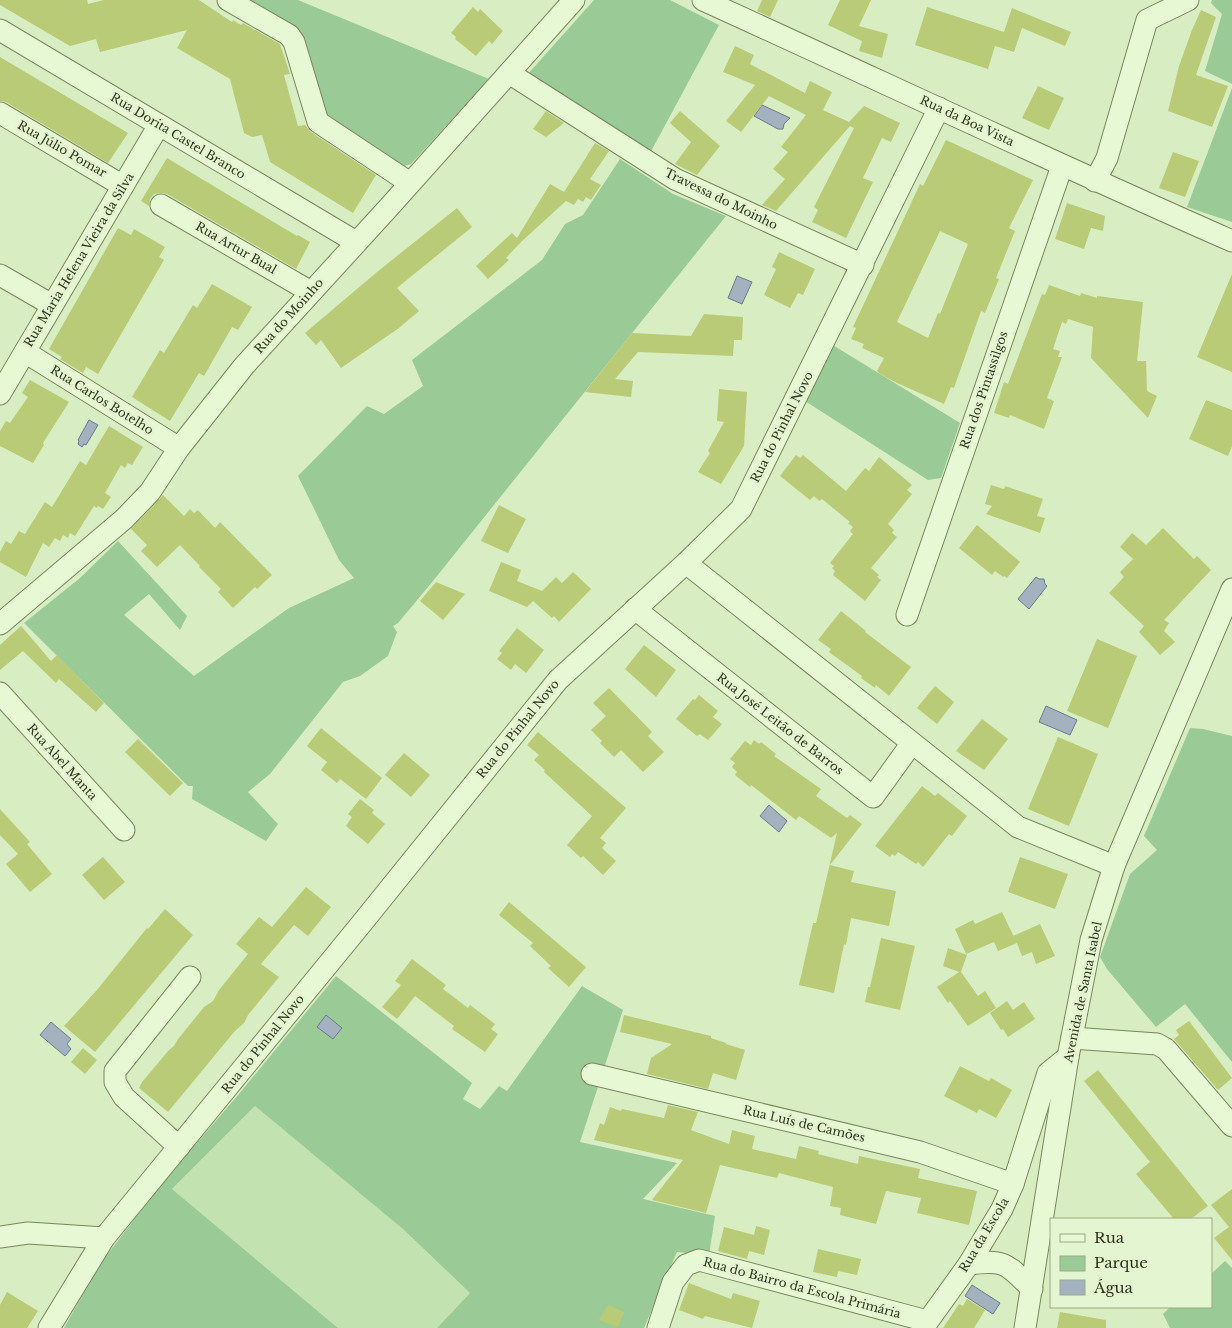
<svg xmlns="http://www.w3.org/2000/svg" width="1232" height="1328" viewBox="0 0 1232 1328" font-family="'Libre Baskerville',serif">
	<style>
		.farmland { fill: #c2e3af }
		.green { fill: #9acb96 }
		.water { fill: #a4b2c0; stroke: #6b7b8e }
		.building { fill: #bacb78; fill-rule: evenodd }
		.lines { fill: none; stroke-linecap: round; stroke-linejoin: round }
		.minor-casing { stroke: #788759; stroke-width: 23 }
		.minor { stroke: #e7f8d5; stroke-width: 21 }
		.labels { text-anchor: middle; stroke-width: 5; stroke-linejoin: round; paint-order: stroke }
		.street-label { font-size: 12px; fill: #30371d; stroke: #e3f5d1 }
	</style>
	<rect width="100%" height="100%" fill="#d8edc2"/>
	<polygon class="farmland" points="255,1106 404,1230 470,1293 437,1328 338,1328 172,1189"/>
	<g class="green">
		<polygon points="241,0 298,0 489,79 411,164 398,168 322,119 302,35"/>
		<polygon points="594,0 670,0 719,25 648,157 527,75"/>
		<polygon points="1212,0 1232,0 1232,84 1205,71 1222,14 1211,3"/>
		<polygon points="1232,88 1232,222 1187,207"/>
		<polygon points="620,159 673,194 726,216 433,581 398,623 393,626 397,632 388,656 360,676 343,682 270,774 248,792 278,824 266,841 192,799 193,786 188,786 24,623 80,578 118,541 187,616 180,630 149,594 124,615 194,676 289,608 354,578 339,560 298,476 367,406 384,414 423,386 412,360 542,260 565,224 583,215"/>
		<polygon points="831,344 960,423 941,478 928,480 805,401"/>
		<polygon points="1190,728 1203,729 1232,736 1232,1062 1185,1004 1156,1027 1107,969 1100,957 1130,874 1157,850 1144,836"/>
		<polygon points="336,976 472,1083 463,1099 480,1109 499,1086 507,1091 582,986 623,1010 580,1142 677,1163 643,1199 715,1216 709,1255 677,1252 644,1328 437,1328 470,1293 404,1230 255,1106 172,1189 338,1328 64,1328 100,1264 163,1182 239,1094"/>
		<polygon points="1225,1261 1232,1268 1232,1328 1170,1328 1163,1314 1170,1307 1211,1307 1211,1274"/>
	</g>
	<g class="water">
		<polygon points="762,105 790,118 784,124 783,129 778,129 754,116"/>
		<polygon points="737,276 752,282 742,304 728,298"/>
		<polygon points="89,420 98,425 86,445 84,444 82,447 78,444 79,441 78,440"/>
		<polygon points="1036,577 1039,579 1044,579 1045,584 1047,586 1029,609 1018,599"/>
		<polygon points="1046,706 1077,720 1070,735 1039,722"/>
		<polygon points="769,805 787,821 779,832 760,816"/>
		<polygon points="326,1015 342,1028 333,1039 317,1027"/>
		<polygon points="51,1022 71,1039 67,1044 71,1049 65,1056 40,1035"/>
		<polygon points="972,1285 1000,1303 993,1314 965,1296"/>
	</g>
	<g class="building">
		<polygon points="0,0 87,0 88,4 104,0 199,0 232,22 233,20 241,25 243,23 280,44 290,74 284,75 298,126 305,125 311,132 376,175 353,213 270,162 262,135 252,137 244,133 230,79 177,48 187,30 100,52 96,39 70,46 0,5"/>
		<polygon points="762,0 778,0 770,17 757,11"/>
		<polygon points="840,0 871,0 859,26 888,34 882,58 859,51 862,41 828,25"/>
		<polygon points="473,7 478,12 480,9 503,31 492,44 489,41 476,56 455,39 456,37 451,33"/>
		<polygon points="927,7 1004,32 1012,8 1071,32 1065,46 1022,28 1014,52 995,46 988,69 915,45"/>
		<polygon points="1201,10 1216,17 1196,75 1228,86 1212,127 1168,111 1179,66 1192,30"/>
		<polygon points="735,46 754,55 750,64 805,93 810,81 832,92 823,110 849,122 864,106 900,123 891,142 882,138 863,178 873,182 846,238 812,222 818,210 814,207 854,128 850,126 776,211 762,205 785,179 773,169 788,152 781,147 806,115 769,96 741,132 726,121 755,85 723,72"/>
		<polygon points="0,57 128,133 108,163 6,102 0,101"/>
		<polygon points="1038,86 1064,98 1049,130 1022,118"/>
		<polygon points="546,111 564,123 546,137 533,129"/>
		<polygon points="680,111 720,146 697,175 675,164 691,142 670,123"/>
		<path d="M946 140 1033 180 1009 228 1015 231 996 278 999 279 985 313 981 311 954 388 951 387 944 404 895 382 880 374 877 371 884 358 862 348 864 344 851 339 856 328 853 327 920 184 923 186ZM940 231 968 244 940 314 938 313 928 338 897 322Z"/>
		<polygon points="595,143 609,151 590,179 601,185 591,200 586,197 583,202 578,199 574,205 566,201 521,242 506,258 509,260 488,279 476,266 512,233 517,238 550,184 564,192"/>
		<polygon points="1173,152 1199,161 1185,197 1159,188"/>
		<polygon points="167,158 297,236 298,235 310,242 296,269 167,194 161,193 154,194 150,199 149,206 141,201"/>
		<polygon points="1067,203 1105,216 1103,231 1091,228 1084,249 1055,239"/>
		<polygon points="457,208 472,227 397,288 419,311 399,328 341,368 321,340 316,345 305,333 377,272"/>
		<polygon points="118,228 131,235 134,229 165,247 159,257 164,260 98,374 86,367 83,373 60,359 62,357 49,349"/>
		<polygon points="779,252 815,269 803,295 798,293 790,308 764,295 776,269 772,267"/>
		<polygon points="1232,274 1232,372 1197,357"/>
		<polygon points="212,284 252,307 238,330 232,327 204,376 199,373 170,421 132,397 160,350 164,353 193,305 197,308"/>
		<polygon points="1049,285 1080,296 1081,293 1097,298 1097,296 1143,302 1137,361 1146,361 1147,391 1157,396 1148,418 1091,358 1093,327 1068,319 1066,324 1062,322 1053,349 1060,351 1058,357 1062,357 1047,398 1054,401 1044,429 1010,415 1009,418 994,413 1004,382 1008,384 1042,294 1045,295"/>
		<polygon points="704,314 743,317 742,340 734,340 733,356 638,352 615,379 633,381 631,397 585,392 632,333 691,336"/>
		<polygon points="30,380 69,402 43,443 44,445 33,463 0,446 0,431 6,421 10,423 28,397 22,393"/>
		<polygon points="719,389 747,392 744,446 721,484 698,472 710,453 708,451 724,422 717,421"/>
		<polygon points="1206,400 1232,410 1232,446 1228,456 1189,439"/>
		<polygon points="109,426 143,447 132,465 128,463 125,468 121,465 105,493 111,497 103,509 98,506 97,508 94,506 75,536 70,533 68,538 63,535 60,541 55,538 49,547 43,543 26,577 0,562 0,552 6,541 11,544 19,531 25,534 45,502 52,507 80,461 86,465"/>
		<polygon points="796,455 800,458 803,455 846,491 865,468 869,471 879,457 912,485 907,490 912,494 888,524 894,530 892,533 897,537 871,568 879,575 877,577 881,580 865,601 833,575 835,571 832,568 834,566 830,563 853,534 850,531 853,527 848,523 850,522 822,499 819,501 814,496 810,500 780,476"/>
		<polygon points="991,485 1004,489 1005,486 1043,499 1037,516 1045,518 1040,533 986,514 992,506 985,504"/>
		<polygon points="163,495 184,516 190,509 194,513 198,510 215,528 220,522 272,575 257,589 255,587 233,608 218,592 221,589 199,567 200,566 180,545 157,567 141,551 147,545 131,529"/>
		<polygon points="499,505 526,519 508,553 481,541"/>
		<polygon points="977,525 1020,562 1007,578 1004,576 1003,577 995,571 992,575 959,548"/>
		<polygon points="1163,528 1194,559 1197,556 1211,570 1164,620 1169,623 1164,631 1175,642 1160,655 1139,632 1144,626 1109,593 1124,577 1120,572 1133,559 1120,547 1132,533 1146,545"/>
		<polygon points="501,562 521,570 517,581 542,591 556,577 562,583 573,572 591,589 559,622 554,616 552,618 533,601 527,607 489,591"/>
		<polygon points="436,582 465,594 443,620 420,601"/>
		<polygon points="841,611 866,631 865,632 911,667 889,696 876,685 875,688 861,678 862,676 829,652 831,649 818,640"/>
		<polygon points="21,626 51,661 57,655 104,703 96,712 59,679 56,683 23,651 0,670 0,645"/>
		<polygon points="517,628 544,650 526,673 515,664 511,670 497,659 502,653 499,651"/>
		<polygon points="1097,639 1137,656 1108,728 1067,711"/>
		<polygon points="644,645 676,670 656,697 625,669"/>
		<polygon points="935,686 954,702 937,724 917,708"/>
		<polygon points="609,688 652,732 648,736 664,752 643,772 621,750 614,757 600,743 602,741 591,730 606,716 593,703"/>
		<polygon points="699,695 718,711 713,717 722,724 708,740 700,734 697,736 676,719 693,699 695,700"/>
		<polygon points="982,719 1008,739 984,770 956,751"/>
		<polygon points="321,728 382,778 366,799 340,779 337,783 321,770 327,762 307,746"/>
		<polygon points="538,732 626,808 600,838 606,843 602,848 616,861 603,875 583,856 581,858 567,845 592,816 544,772 545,770 534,760 539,755 527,745"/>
		<polygon points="1058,737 1098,754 1069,826 1028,809"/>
		<polygon points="138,739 183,783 170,796 125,752"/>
		<polygon points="754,740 759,744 761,742 776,754 774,756 821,789 816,796 847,818 850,815 862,824 830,865 854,871 851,882 896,891 889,926 851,918 846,945 844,944 834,993 799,985 813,923 816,923 837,833 831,838 799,816 796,820 751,785 750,787 735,775 737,772 732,767 735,763 730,759 745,741 751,745"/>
		<polygon points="404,753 430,775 411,797 385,775"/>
		<polygon points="922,786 935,796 938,793 967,816 952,836 949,834 923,867 918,862 916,864 898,852 895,856 892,854 890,857 875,846"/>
		<polygon points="360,799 374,810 372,813 385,824 368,844 346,826 352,817 348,814"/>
		<polygon points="0,809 30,842 27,844 52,874 30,892 6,864 18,854 0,835"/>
		<polygon points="103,857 125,882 104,900 82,875"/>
		<polygon points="1020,857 1068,874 1055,909 1008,892"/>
		<polygon points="306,887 331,907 308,936 294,925 261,964 279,977 248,1015 244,1023 234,1032 168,1112 139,1088 142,1082 169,1050 174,1046 178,1039 204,1007 213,1001 219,990 248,954 236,944 259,917 272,927"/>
		<polygon points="509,902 586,967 569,987 548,968 551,966 530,946 533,943 499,915"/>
		<polygon points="165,909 193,935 95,1052 64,1026 97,990 147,928 148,929"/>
		<polygon points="1002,912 1014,937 1013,936 1040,924 1055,956 1036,964 1032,952 1022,956 1017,943 998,951 994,942 966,954 955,929 973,920 975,924"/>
		<polygon points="881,938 915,946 900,1010 865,1002 868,987 870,987"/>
		<polygon points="948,948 967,955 961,972 978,996 985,991 996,1008 968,1026 950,1001 948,1003 937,987 959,972 943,966"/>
		<polygon points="412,959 446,985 443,989 468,1008 470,1005 495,1024 491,1029 498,1034 485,1052 452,1029 454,1026 415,996 397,1019 382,1007 401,985 395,981"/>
		<polygon points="1007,1001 1013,1010 1024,1002 1035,1019 1008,1037 1003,1029 1001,1030 990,1013"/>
		<polygon points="624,1015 711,1036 711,1038 726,1043 726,1044 745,1050 736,1080 713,1073 708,1089 647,1074 651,1058 672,1044 620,1032"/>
		<polygon points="1189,1021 1232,1078 1218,1090 1174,1039 1179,1035 1176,1030"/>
		<polygon points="83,1048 97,1060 85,1074 71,1062"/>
		<polygon points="960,1066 989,1081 991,1078 1012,1090 996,1118 979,1109 977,1113 944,1096"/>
		<polygon points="1098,1070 1208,1206 1191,1219 1174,1219 1136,1174 1150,1162 1084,1081"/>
		<polygon points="668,1105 698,1112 691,1130 729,1144 732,1130 755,1136 752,1149 796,1159 799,1146 819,1151 818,1154 858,1164 859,1156 920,1169 918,1178 977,1191 969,1225 917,1213 921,1198 886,1191 876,1224 840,1215 841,1208 830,1206 833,1187 779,1173 777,1178 720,1165 706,1213 652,1200 683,1160 594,1140 600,1123 604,1125 610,1107 621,1111 622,1109 664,1118"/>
		<polygon points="1232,1189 1232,1260 1214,1238 1229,1227 1211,1205"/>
		<polygon points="756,1226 770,1230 764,1255 749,1251 747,1259 718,1251 724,1227 754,1235"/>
		<polygon points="818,1249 861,1259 857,1275 838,1271 837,1277 813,1272"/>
		<polygon points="689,1283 731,1299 733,1293 760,1301 752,1328 705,1316 703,1319 679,1310"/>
		<polygon points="7,1292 38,1311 27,1328 0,1328 0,1305"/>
		<polygon points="967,1299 985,1310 974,1328 943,1328 959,1304 963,1306"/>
		<polygon points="608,1305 624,1312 618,1327 599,1320"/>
		<polygon points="1060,1312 1106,1320 1106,1328 1057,1328"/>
	</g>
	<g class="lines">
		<g class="minor-casing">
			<g id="minor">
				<polyline points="228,0 289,35 294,42 318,122 410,183"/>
				<path d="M703 0C879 80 1054 163 1232 241"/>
				<polyline points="0,30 356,242"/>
				<polyline points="509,73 675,179 863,265"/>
				<polyline points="0,113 123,186"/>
				<polyline points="1095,181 1107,158 1147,20 1188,0"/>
				<polyline points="161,205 311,292"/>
				<polyline points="0,275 52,305"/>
				<polyline points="25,352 179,448"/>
				<polyline points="0,394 159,125"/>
				<polyline points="686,563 1018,827 1114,866"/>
				<polyline points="635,609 873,797 912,743"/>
				<polyline points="907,615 1062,166"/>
				<polyline points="0,624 124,519 150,492 179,448 244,366 390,206 574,0"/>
				<polyline points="0,693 124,830"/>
				<polyline points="1072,1038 1157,1044 1166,1049 1232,1126"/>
				<polyline points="592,1074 920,1152 1013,1184"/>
				<polyline points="179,1147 124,1097 115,1082 115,1071 190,977"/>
				<polyline points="0,1237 28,1233 104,1238"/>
				<path d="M969 1264C1005 1259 1007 1264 1032 1289"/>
				<polyline points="49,1328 104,1238 362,923 558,680 686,563 741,509 939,108"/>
				<polyline points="658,1328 673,1282 686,1265 699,1260 927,1321"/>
				<polyline points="923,1328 969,1264 1002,1209 1013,1184 1048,1073 1068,1057"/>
				<polyline points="1025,1328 1068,1057 1091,940 1114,866 1232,589"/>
			</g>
		</g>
		<use href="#minor" class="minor"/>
	</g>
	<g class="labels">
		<g class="street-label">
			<text transform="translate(967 121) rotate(25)" y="4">Rua da Boa Vista</text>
			<text transform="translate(178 136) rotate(31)" y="4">Rua Dorita Castel Branco</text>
			<text transform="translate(62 149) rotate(30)" y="4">Rua Júlio Pomar</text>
			<text transform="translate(721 199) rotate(26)" y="4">Travessa do Moinho</text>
			<text transform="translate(236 248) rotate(30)" y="4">Rua Artur Bual</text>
			<text transform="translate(79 260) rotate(-59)" y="4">Rua Maria Helena Vieira da Silva</text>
			<text transform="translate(289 316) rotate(-48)" y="4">Rua do Moinho</text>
			<text transform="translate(984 390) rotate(-71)" y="4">Rua dos Pintassilgos</text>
			<text transform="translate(102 400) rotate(32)" y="4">Rua Carlos Botelho</text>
			<text transform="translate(782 427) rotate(-63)" y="4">Rua do Pinhal Novo</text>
			<text transform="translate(780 724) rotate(38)" y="4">Rua José Leitão de Barros</text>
			<text transform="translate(518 729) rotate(-51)" y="4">Rua do Pinhal Novo</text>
			<text transform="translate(62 762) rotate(48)" y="4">Rua Abel Manta</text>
			<text transform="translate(1083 992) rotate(-78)" y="4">Avenida de Santa Isabel</text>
			<text transform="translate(263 1044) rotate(-51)" y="4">Rua do Pinhal Novo</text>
			<text transform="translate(804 1124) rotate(13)" y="4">Rua Luís de Camões</text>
			<text transform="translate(984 1235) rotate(-59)" y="4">Rua da Escola</text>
			<text transform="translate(802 1288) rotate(15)" y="4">Rua do Bairro da Escola Primária</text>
		</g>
	</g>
	<rect x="1050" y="1218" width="162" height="90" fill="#e3f5d1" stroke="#9ba989"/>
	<rect x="1060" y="1234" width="25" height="8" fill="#e7f8d5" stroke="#9ba989"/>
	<text x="1094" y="1243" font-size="15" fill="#30371d">Rua</text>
	<rect x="1060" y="1256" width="25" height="15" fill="#9acb96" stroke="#9ba989"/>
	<text x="1094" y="1268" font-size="15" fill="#30371d">Parque</text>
	<rect x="1060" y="1280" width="25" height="15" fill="#a4b2c0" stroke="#9ba989"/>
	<text x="1094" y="1293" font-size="15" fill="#30371d">Água</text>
</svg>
